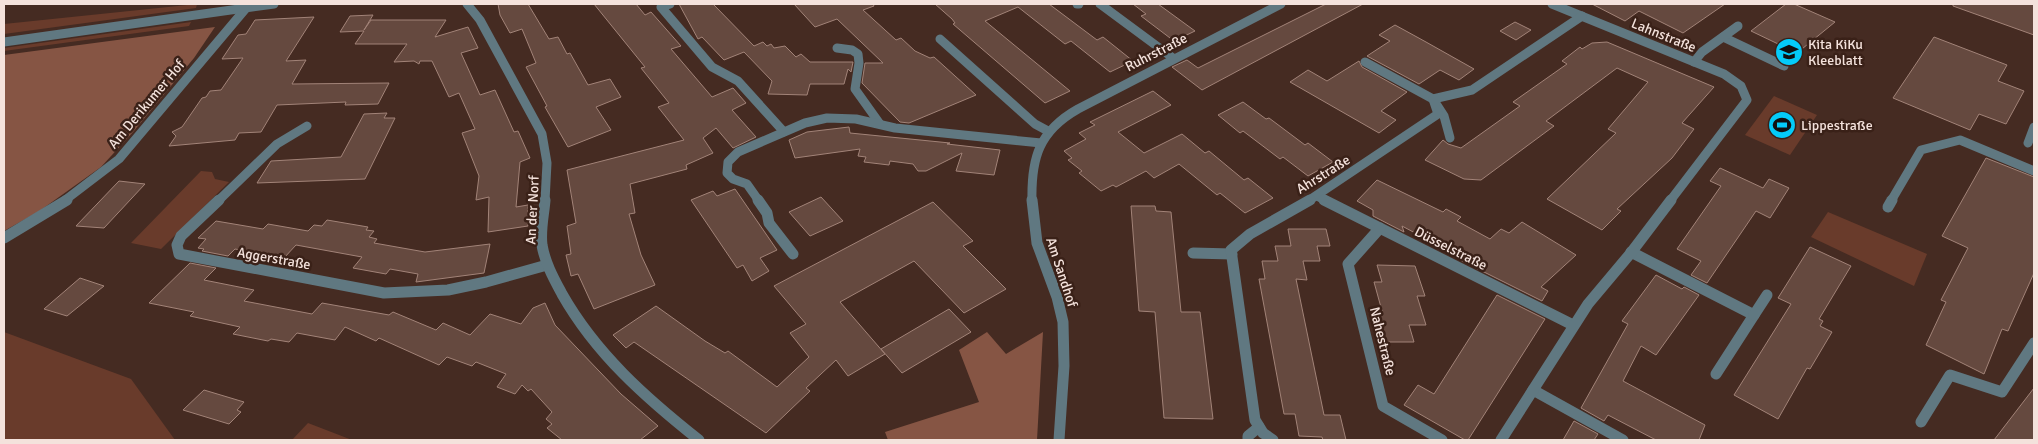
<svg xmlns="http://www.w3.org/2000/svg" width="2038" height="444" viewBox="0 0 2038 444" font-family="Signika,sans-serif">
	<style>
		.green { fill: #693b2b }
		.forest { fill: #865544 }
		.building { fill: #65493f; stroke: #a28378 }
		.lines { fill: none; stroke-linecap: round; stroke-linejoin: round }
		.lane-far1 { stroke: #607881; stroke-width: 9 }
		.lane { stroke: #607881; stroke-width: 11 }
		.street-far1 { stroke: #607881; stroke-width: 9 }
		.street { stroke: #607881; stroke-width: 11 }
		.labels { text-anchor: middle; stroke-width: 5; stroke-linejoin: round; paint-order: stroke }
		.street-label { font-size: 14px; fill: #f4e2dc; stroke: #3a2118 }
		.poi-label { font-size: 14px; fill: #f4e2dc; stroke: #3a2118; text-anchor: start }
	</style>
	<rect width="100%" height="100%" fill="#452b22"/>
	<g class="green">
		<polygon points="197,4 196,8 4,34 4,24"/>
		<polygon points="191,22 189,26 4,51 4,48"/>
		<polygon points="1774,96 1817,115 1790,155 1745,135"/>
		<polygon points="201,171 212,172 215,179 229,182 161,249 131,243"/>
		<polygon points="1828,212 1927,254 1914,286 1811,237"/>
		<polygon points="4,332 131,379 175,440 4,440"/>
		<polygon points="308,423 352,440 292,440"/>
	</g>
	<g class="forest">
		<polygon points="215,27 194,58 133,132 101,167 38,212 4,231 4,55"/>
		<polygon points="987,332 1006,354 1043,332 1037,440 888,440 885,432 979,402 959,350"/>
	</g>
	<g class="building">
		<polygon points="498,4 528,4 549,39 558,37 567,54 570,53 588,85 610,79 621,97 596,107 611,130 568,147 545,107 547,106 526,67 536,63 522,29 510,33 500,15"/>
		<polygon points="594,4 636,4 645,15 651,12 681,46 671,49 712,97 733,88 746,103 732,110 756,137 733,148 716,128 703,138 713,153 686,165 687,169 630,184 635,213 629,214 641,255 655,285 594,309 578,274 571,276 566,255 571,254 567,226 576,223 567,170 684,140 658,107 669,103 641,68 645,67"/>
		<polygon points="679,4 713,4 754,46 763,42 767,46 771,44 774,48 785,46 796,57 801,54 810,62 853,62 851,72 848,69 844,84 810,84 807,95 768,94 772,81 744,52 724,60 702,37 698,39"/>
		<polygon points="794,4 873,4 874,6 863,10 896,40 901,38 915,51 930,58 934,57 976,95 909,123 900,122 862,83 865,63 883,63 837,19 815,27"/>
		<polygon points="935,4 1049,4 1097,40 1103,37 1133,61 1110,72 1071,41 1065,44 1018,7 985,21 1070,91 1045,103 953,24 955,23 952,19"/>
		<polygon points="1133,4 1158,4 1195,31 1174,41 1141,16 1146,14"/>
		<polygon points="1326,4 1363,4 1202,90 1172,67 1187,60 1198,68"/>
		<polygon points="1592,4 1725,4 1683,33 1639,11 1625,21"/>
		<polygon points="1786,4 1794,4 1835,22 1797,53 1751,31"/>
		<polygon points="1953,4 2034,4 2034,35 1953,6"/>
		<polygon points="373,15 364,30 371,20 446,20 435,37 468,27 478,48 461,53 480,95 495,90 514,132 518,131 530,158 520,162 516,207 528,205 528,226 488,232 489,197 476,200 479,176 462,133 475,129 459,93 449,97 432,61 420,61 419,64 414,61 394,62 407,44 355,44 364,31 340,32 350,16"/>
		<polygon points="314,17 286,61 306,60 292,84 389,83 378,104 345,105 346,102 277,105 261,132 239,133 235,140 169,146 176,136 172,132 182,127 202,98 206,97 210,91 221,90 243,58 222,59 238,35 246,34 255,20"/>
		<polygon points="1515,22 1531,30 1516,40 1500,31"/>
		<polygon points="1395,25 1426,42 1474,69 1459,80 1440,70 1419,84 1367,56 1390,41 1379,35"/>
		<polygon points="1934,37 2007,65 1998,81 2024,91 2006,124 1979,114 1970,130 1893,98"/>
		<polygon points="1607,42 1714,87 1682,123 1694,129 1672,158 1617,209 1621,211 1602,230 1547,199 1616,133 1608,129 1648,82 1617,68 1546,121 1554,126 1481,180 1464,179 1425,160 1443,140 1448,144 1461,148 1520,106 1513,102 1567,64 1562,61 1580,47 1582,49 1592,43"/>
		<polygon points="1359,61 1362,67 1407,92 1381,111 1396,120 1379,133 1290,82 1308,70 1327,81"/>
		<polygon points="1153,91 1171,105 1118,132 1144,153 1182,134 1205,153 1209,151 1244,180 1248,178 1273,198 1245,213 1220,193 1217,195 1179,164 1154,178 1146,171 1116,187 1113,185 1101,191 1079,173 1082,171 1068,160 1072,158 1064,151 1086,139 1079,133 1095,125 1090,122"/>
		<polygon points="1243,102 1266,119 1269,118 1305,145 1308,143 1333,162 1308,176 1283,157 1280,159 1243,131 1240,133 1218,115"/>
		<polygon points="387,113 384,118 395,118 365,179 257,183 271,161 341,157 364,114"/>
		<polygon points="849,127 850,133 950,143 947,144 1000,150 994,175 956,171 962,153 926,171 918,171 913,164 890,161 889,165 864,162 866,157 858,156 860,149 795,158 789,140 807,132"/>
		<polygon points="1986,158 2034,177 2034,273 2008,331 2002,329 1984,374 1926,345 1946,302 1941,300 1968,248 1942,236"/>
		<polygon points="1720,168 1763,188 1769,179 1789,188 1770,218 1756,211 1707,283 1691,275 1701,261 1677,249 1721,186 1710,181"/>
		<polygon points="1377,180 1443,212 1446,209 1461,217 1457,221 1490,239 1501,229 1509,233 1522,222 1576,255 1541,287 1548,291 1542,301 1460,260 1462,258 1402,226 1404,232 1373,216 1373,210 1357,201"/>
		<polygon points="119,181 145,184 104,228 76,226"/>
		<polygon points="735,189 777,250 760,258 769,271 752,281 743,265 737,268 691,200 713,191 717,196"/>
		<polygon points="821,197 843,221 810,236 789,212"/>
		<polygon points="933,202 973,241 963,246 1006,289 964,313 914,261 840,302 885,354 848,376 836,360 806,388 810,391 766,433 634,342 626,348 613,335 656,306 705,341 725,353 728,351 777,387 809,357 790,333 806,324 774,286"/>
		<polygon points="1131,206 1155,206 1156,211 1171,212 1181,312 1200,312 1213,419 1164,418 1155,312 1139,311"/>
		<polygon points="327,220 368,227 366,230 374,231 369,237 377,239 374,243 425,252 490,244 484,273 416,282 418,274 390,269 386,274 353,268 362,257 296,245 284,258 235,249 228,256 202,251 204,249 198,248 206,239 198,238 216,221 263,229 268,224 308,231 314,225 322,226"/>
		<polygon points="1288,229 1326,229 1330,246 1317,246 1320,261 1303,261 1307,280 1296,279 1324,415 1340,415 1346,440 1323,440 1322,437 1299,436 1295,414 1284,414 1259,279 1265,279 1262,261 1278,261 1275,246 1291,246"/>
		<polygon points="1810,247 1851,266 1819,319 1823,321 1820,326 1832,332 1810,369 1807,368 1778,419 1734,395 1791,304 1778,298"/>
		<polygon points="190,263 216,268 204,280 254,290 244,301 312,314 322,303 389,315 393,312 436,330 443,323 470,335 490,314 521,324 533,308 545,303 555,325 621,394 658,426 640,440 562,440 547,428 552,424 546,419 552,412 531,389 528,391 522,385 515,394 497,387 506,374 476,362 472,366 447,357 439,365 379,338 376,341 345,327 335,340 297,333 289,342 271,339 268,341 233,334 240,327 190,316 194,312 149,303"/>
		<polygon points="1377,265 1415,266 1425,296 1417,296 1426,325 1409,325 1414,342 1383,342 1375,311 1382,311 1374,282 1382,282"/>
		<polygon points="1656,275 1682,289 1684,287 1699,295 1656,355 1641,346 1623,381 1705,425 1699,440 1656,440 1608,415 1604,421 1581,408 1628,324 1622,321"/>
		<polygon points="80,278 104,286 67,316 44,309"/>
		<polygon points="1497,295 1545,319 1468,440 1465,440 1404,405 1418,385 1434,394"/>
		<polygon points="949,309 971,332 902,373 881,349"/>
		<polygon points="2034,388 2034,440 1994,440"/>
		<polygon points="204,390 244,402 237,410 241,412 229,424 183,410"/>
		<polygon points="1574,421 1598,434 1594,440 1563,440"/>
	</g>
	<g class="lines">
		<g class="lane-far1">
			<polyline points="1723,37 1784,66"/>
			<polyline points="1365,62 1433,99 1444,116 1450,138"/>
			<polyline points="1694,62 1702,52 1738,26"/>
			<polyline points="2028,143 2034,127"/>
			<polyline points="1891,201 1921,150 1960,140 2034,171"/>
		</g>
		<g class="lane">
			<polyline points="1888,207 1892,200"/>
			<polyline points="1193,253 1232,254"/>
			<polyline points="1921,422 1950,375 2002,392 2034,343"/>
			<polyline points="1248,440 1248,436 1259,427"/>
		</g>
		<g class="street-far1">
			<polyline points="467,4 480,20 542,134 547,163 545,201"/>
			<polyline points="670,4 661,7 712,67 738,81 784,132"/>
			<polyline points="1077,4 1079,4"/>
			<polyline points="1100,4 1173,58"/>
			<polyline points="1552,4 1724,74 1741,86 1747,100 1670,201"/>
			<polyline points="940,39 1035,124 1048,131"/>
			<polyline points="4,42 274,4"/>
			<polyline points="837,48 852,50 858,54 859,63 855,89 880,124"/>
			<polyline points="1317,196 1327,201"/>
			<polyline points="64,201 119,159 247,7"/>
			<polyline points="218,201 277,144 307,126"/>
			<polyline points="759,201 747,184 733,179 727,173 728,162 738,152 805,123 827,118 856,119 895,128 1041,143"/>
			<path d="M1032 201C1031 158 1039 131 1078 109L1281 4"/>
			<polyline points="1308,201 1438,114 1433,99 1472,90 1582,16"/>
		</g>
		<g class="street">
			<polyline points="219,200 181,236 177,245 179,254 384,293 448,290 486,282 547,265"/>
			<path d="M545 200C544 214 540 230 542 245 545 263 554 279 562 294 596 354 646 398 699 440"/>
			<polyline points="758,200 767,213 769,223 793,254"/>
			<polyline points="1032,200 1037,243 1057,297 1063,322 1064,366 1059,440"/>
			<polyline points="1324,200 1573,325"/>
			<polyline points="1380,228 1348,264 1383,406 1442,440"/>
			<polyline points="4,238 67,200"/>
			<polyline points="1631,252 1754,315 1716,374"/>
			<polyline points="1754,315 1767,295"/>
			<polyline points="1533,390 1623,440"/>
			<polyline points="1273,440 1263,433 1255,420 1231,250 1250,234 1310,200"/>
			<polyline points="1501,440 1588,304 1630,254 1671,200"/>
		</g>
	</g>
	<defs>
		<g id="school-disc" transform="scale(1.4375)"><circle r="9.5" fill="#04cbf9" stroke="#3a2118"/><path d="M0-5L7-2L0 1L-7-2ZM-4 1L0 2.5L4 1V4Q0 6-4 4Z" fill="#111"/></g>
		<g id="stadium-disc" transform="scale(1.4375)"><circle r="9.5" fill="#04cbf9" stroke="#3a2118"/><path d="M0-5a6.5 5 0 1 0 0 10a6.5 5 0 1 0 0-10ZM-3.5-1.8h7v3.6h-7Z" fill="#111"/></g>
	</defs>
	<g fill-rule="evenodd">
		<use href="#school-disc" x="1789" y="52"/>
		<use href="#stadium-disc" x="1782" y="125"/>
	</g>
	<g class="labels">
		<g class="street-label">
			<text transform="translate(1664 35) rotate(22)" y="5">Lahnstraße</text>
			<text transform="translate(1156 52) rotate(-27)" y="5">Ruhrstraße</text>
			<text transform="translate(146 104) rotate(-50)" y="5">Am Derikumer Hof</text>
			<text transform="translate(1323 174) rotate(-32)" y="5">Ahrstraße</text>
			<text transform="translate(532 210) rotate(-87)" y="5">An der Norf</text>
			<text transform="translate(1451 248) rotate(27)" y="5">Düsselstraße</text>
			<text transform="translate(274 258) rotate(10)" y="5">Aggerstraße</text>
			<text transform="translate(1062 272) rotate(72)" y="5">Am Sandhof</text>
			<text transform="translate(1383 341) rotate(76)" y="5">Nahestraße</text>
		</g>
		<g class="poi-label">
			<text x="1808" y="49">Kita KiKu<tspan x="1808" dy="16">Kleeblatt</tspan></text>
			<text x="1801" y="130">Lippestraße</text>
		</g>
	</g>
	<rect width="2038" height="444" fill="none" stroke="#f4e2dc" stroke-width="10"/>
</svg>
